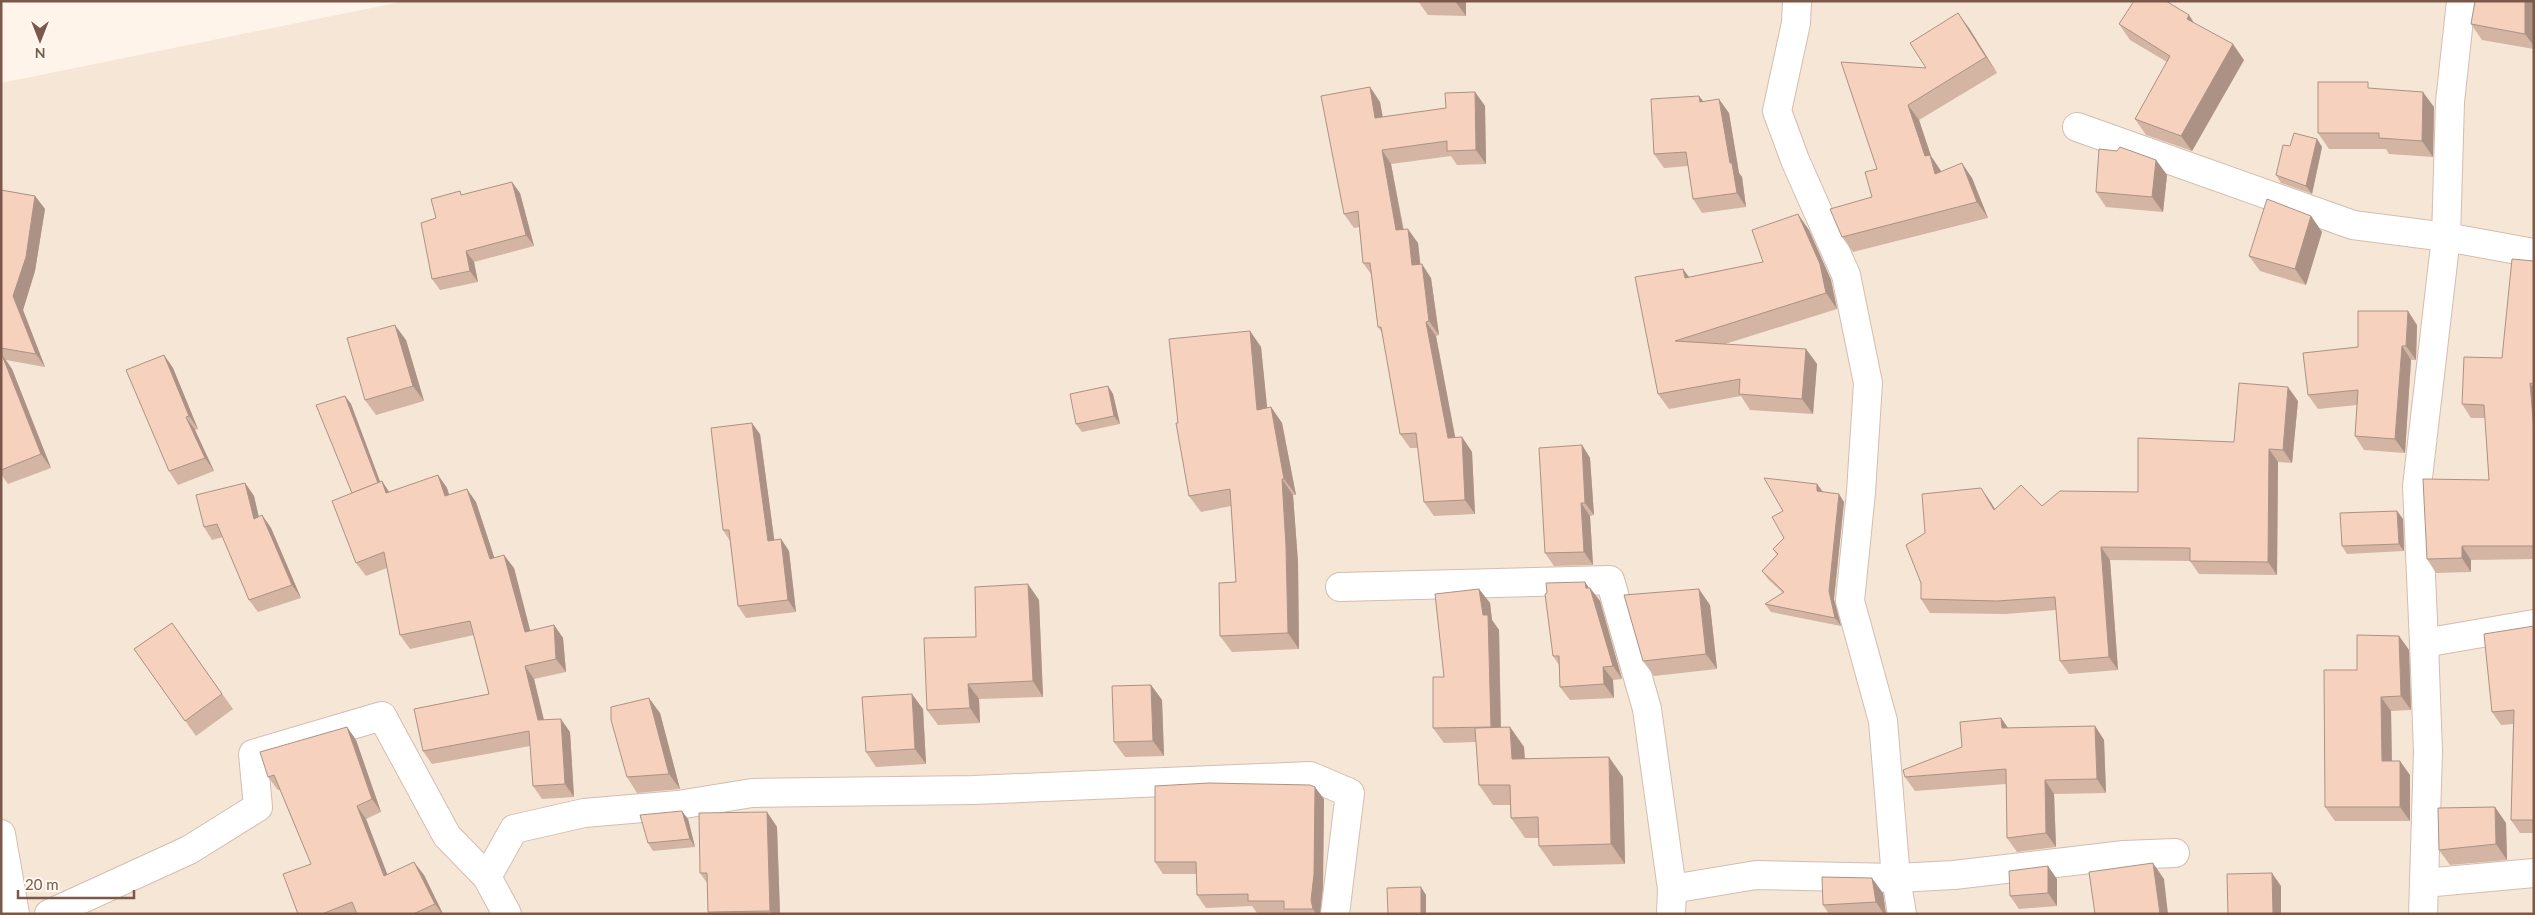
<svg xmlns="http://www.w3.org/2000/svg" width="2535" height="915" viewBox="0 0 2535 915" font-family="Lato,sans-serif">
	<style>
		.residential { fill: #f6e6d6 }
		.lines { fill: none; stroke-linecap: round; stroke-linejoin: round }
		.street-casing { stroke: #d4bdaf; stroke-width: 30 }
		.street { stroke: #fff; stroke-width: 28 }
		.wall { fill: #d4b4a3 }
		.shaded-wall { fill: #ac9285 }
		.building { fill: #f6d1be; stroke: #ac9285 }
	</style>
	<rect width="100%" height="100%" fill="#fef4e9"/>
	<polygon class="residential" points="406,1 2534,1 2534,914 1,914 1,83"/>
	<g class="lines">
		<g class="street-casing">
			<g id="street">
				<polyline points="1797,1 1796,23 1777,111 1795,160 1846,275 1868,383 1861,492 1850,601 1883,721 1896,878 1902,914"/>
				<polyline points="2077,127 2353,225 2446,237 2534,253"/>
				<polyline points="1340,587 1610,580 1647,709 1672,889 1671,914"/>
				<polyline points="2424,643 2417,486 2446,237 2450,102 2461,1"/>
				<polyline points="1,834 15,914"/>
				<polyline points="2424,883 2534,873"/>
				<polyline points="1672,889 1756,875 1896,878 1954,875 2124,855 2175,853"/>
				<polyline points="49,914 189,850 258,807 253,754 382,716 447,836 487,877"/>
				<polyline points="507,914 487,877 514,829 584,813 678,805 752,793 973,790 1310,776 1350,793 1335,914"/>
				<polyline points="2423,914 2428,752 2424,643 2534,624"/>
			</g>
		</g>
		<use href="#street" class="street"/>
	</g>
	<g class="wall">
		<polygon points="1418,1 1466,1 1466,16 1428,15"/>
		<polygon points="2534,1 2534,49 2482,40 2471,24"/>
		<polygon points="2189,15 2194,23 2244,60 2192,151 2146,135 2135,119 2167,62 2130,40 2119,24"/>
		<polygon points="1969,28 1997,73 1919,120 1931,156 1941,171 1972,178 1988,218 1853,252 1842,237 1872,197 1877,169 1926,68"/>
		<polygon points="1370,87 1380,102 1383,117 1446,108 1475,92 1485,106 1486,164 1457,165 1451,156 1391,164 1404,230 1418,243 1420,264 1431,278 1439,335 1436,336 1455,438 1462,437 1472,452 1475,514 1434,516 1424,502 1418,448 1410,448 1400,434 1383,334 1378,327 1371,274 1363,263 1359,227 1354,228 1344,214"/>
		<polygon points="2372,88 2434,107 2433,157 2389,154 2386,149 2329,149 2318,133"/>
		<polygon points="1699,96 1703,101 1729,113 1739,173 1742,177 1746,207 1702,213 1693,199 1688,166 1664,168 1654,154"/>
		<polygon points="2317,139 2322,147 2312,194 2281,183 2276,175 2290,146"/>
		<polygon points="2156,160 2167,175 2163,212 2106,207 2096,192"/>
		<polygon points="1,190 35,196 45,209 35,271 23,310 45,367 6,360 12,369 51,468 8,484 1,474"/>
		<polygon points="520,193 534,246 474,262 478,282 440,290 432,279 436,218 463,195"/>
		<polygon points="2311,216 2322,232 2306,285 2260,271 2249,256"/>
		<polygon points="1809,230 1831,280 1837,309 1725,344 1806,349 1817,364 1813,414 1750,410 1741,396 1669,409 1658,394 1683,269 1689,277 1763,262"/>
		<polygon points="2534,261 2534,559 2471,560 2471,572 2436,573 2427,559 2489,480 2485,418 2471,418 2462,404 2502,358"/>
		<polygon points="2417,325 2416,360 2411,360 2405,453 2364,450 2355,436 2357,405 2318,409 2308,395 2358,347"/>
		<polygon points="1250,331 1261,347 1267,408 1271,407 1282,423 1296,495 1293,495 1298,562 1299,649 1232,652 1220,636 1236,582 1231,506 1201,512 1189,496 1178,423"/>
		<polygon points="406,340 424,401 376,415 365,400"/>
		<polygon points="164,355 173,368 198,429 195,430 214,471 178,485 169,471"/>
		<polygon points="1108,386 1113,394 1120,424 1082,432 1076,424"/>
		<polygon points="345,396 351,404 380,482 382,481 389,492 438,475 447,488 449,495 476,502 494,557 514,568 530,631 554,625 563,638 566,672 534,679 544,720 570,732 574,797 542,799 533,786 530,746 432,764 423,751 489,694 474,635 410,649 400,635 387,568 366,576 356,563 352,493"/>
		<polygon points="2298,401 2292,463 2278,462 2277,575 2199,574 2190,561 2110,560 2118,670 2069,674 2060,661 2056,610 2006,614 1930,613 1921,599 1990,501 1995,509 2042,506 2138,492 2234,442"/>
		<polygon points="760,434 774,540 781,539 789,551 796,612 746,618 738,606 730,541 723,530"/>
		<polygon points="1582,445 1590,458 1594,515 1590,516 1593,565 1554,566 1545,553"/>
		<polygon points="245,483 254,496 259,517 262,515 271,528 301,598 258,612 249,600 223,537 212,540 204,527"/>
		<polygon points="1817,484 1822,491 1844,502 1834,599 1841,626 1771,612 1765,604 1783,593 1768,579 1762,571 1777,555 1773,549 1784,538 1783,511"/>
		<polygon points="2397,511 2403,519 2404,551 2347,554 2342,546"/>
		<polygon points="1585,582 1589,588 1590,588 1600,601 1622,679 1613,680 1614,698 1570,700 1560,687 1559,665 1553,656"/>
		<polygon points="1479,589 1490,603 1492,620 1499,630 1501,727 1510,727 1524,747 1525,758 1623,777 1625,864 1553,866 1539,846 1539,838 1525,838 1511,818 1510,805 1493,805 1479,785 1476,742 1444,743 1433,728 1444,677"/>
		<polygon points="1039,600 1043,697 979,699 980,723 938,725 927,710 976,637"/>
		<polygon points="1710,605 1717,669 1654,676 1643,661"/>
		<polygon points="172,623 233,709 196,736 134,649"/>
		<polygon points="2534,626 2534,833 2520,833 2511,820 2513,724 2501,725 2492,712"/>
		<polygon points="2399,636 2409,650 2411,710 2391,711 2392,761 2410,775 2410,821 2335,821 2325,807 2357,670"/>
		<polygon points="1151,685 1162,700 1164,756 1125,757 1114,742"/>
		<polygon points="923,709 926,764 876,767 866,752"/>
		<polygon points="660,713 680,789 637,793 627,777"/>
		<polygon points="2001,718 2008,728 2095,726 2104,740 2106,793 2054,794 2056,847 2017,852 2007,838 2006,784 1915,791 1905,777 1962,747"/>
		<polygon points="347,727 356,740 381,812 366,819 387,874 424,875 443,914 298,914 311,864 280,790 278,790 268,777"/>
		<polygon points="1324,799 1323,886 1320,914 1257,913 1252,906 1206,908 1197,895 1197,874 1163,874 1155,862"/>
		<polygon points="767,812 777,827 780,914 709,914 708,912 707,883 700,873"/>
		<polygon points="688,819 695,847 653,851 648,843"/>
		<polygon points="2506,823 2507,860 2450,865 2439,850"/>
		<polygon points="2057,879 2057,906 2019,909 2010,896"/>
		<polygon points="1883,893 1886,914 1829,914 1823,905"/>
	</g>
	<g class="shaded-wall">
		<polygon points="1455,1 1466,1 1466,16"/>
		<polygon points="2525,1 2534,1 2534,46 2525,34"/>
		<polygon points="1958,13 1969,28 1997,73 1986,57"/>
		<polygon points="2189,15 2199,31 2187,19"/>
		<polygon points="2233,44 2244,60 2192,151 2181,136"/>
		<polygon points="1370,87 1380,102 1385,132 1375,118"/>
		<polygon points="1475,92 1485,106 1486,164 1476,150"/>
		<polygon points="2423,92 2434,107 2433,157 2422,141"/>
		<polygon points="1699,96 1709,109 1700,102"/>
		<polygon points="1719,99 1729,113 1739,173 1742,177 1746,207 1737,193 1730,163"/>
		<polygon points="1908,105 1919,120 1931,156 1941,171 1946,189 1935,174 1925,156"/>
		<polygon points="2317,139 2322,147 2312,194 2306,186"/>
		<polygon points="1382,150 1391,164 1406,245 1396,230"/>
		<polygon points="2156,160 2167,175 2163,212 2152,197"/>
		<polygon points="1962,163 1972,178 1988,218 1977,202"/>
		<polygon points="512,182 520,193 534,246 526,235"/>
		<polygon points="35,196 45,209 35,271 23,310 45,367 36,354 13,296"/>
		<polygon points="1798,214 1809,230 1831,280 1837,309 1826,293"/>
		<polygon points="2311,216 2322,232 2306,285 2295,269"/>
		<polygon points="1408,229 1418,243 1422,279 1412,265"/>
		<polygon points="466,251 474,262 478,282 470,271"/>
		<polygon points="1422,264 1431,278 1439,335 1429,321"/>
		<polygon points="1683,269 1694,284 1685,278"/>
		<polygon points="2408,311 2417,325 2416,360 2406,346"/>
		<polygon points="1426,322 1436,336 1458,452 1448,438"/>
		<polygon points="395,325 406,340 424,401 413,386"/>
		<polygon points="1250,331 1261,347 1269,426 1257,410"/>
		<polygon points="2402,346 2411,360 2405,453 2395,439"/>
		<polygon points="1806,349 1817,364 1813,414 1802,399"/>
		<polygon points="2,355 12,369 51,468 41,454"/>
		<polygon points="164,355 173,368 198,429 189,416"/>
		<polygon points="2530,383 2534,388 2534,431"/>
		<polygon points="1108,386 1113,394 1120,424 1114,416"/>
		<polygon points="2288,387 2298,401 2292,463 2283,450"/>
		<polygon points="345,396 351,404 384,492 379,484"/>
		<polygon points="1271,407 1282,423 1296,495 1284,479"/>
		<polygon points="186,417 195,430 214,471 205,458"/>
		<polygon points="752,423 760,434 776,552 768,541"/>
		<polygon points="1462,437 1472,452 1475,514 1465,500"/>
		<polygon points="1582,445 1590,458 1594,515 1585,503"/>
		<polygon points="2269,449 2278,462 2277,575 2268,562"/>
		<polygon points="438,475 447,488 454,509 445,496"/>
		<polygon points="1282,479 1293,495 1298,562 1299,649 1288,633"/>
		<polygon points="382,481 391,495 386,493"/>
		<polygon points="245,483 254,496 262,532 254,519"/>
		<polygon points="1817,484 1823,492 1817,491"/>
		<polygon points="1981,488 1990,501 2003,523 1994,510"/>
		<polygon points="467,489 476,502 499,572 490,559"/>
		<polygon points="1839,494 1844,502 1834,599 1841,626 1835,618 1829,591"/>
		<polygon points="1581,503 1590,516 1593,565 1584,552"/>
		<polygon points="2397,511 2403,519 2404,551 2399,544"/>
		<polygon points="262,515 271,528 301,598 292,585"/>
		<polygon points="781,539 789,551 796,612 788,600"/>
		<polygon points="2462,546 2471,560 2471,572 2462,558"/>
		<polygon points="2101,547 2110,560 2118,670 2109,657"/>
		<polygon points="504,555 514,568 534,645 525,632"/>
		<polygon points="1585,582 1591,591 1590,588 1600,601 1622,679 1613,666 1586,588"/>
		<polygon points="1028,584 1039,600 1043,697 1033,681"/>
		<polygon points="1479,589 1490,603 1492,620 1499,630 1501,741 1491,727 1483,615"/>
		<polygon points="1699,589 1710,605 1717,669 1706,654"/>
		<polygon points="554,625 563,638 566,672 556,659"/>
		<polygon points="2399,636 2409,650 2411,710 2401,696"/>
		<polygon points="525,666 534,679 547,733 538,720"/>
		<polygon points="1603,667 1613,680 1614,698 1604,684"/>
		<polygon points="968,684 979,699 980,723 970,708"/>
		<polygon points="1151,685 1162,700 1164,756 1153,741"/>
		<polygon points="912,694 923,709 926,764 915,749"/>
		<polygon points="2381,697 2391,711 2392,775 2382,761"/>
		<polygon points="649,698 660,713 680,789 669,774"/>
		<polygon points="2001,718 2011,732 2002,728"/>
		<polygon points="561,719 570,732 574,797 565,784"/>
		<polygon points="2095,726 2104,740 2106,793 2097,779"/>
		<polygon points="347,727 356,740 381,812 372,799"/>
		<polygon points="1510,727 1524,747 1526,779 1512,759"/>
		<polygon points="1609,757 1623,777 1625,864 1611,844"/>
		<polygon points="2400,761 2410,775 2410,821 2400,807"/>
		<polygon points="2045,780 2054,794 2056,847 2046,833"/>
		<polygon points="1315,787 1324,799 1323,886 1320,914 1316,914 1313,909 1311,900"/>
		<polygon points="357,806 366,819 393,889 384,876"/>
		<polygon points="2495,807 2506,823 2507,860 2496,844"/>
		<polygon points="682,811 688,819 695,847 690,839"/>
		<polygon points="767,812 777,827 780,914 772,914 770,911"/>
		<polygon points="414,862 424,875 443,914 442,914 435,904"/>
		<polygon points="2153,863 2164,879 2168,914 2160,914"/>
		<polygon points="2048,866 2057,879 2057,906 2048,893"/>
		<polygon points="2272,873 2281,886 2281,914 2273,914"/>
		<polygon points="1872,878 1883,893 1886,914 1884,914 1876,902"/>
		<polygon points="1421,887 1426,895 1426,914 1421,914"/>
	</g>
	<g class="building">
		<polygon points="2134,1 2166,1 2189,15 2187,19 2233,44 2181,136 2135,119 2170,56 2119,24"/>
		<polygon points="2475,1 2525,1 2525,34 2471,24"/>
		<polygon points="1958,13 1986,57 1908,105 1925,156 1930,155 1935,174 1962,163 1977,202 1842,237 1830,209 1872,197 1865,172 1877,169 1841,62 1926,68 1910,43"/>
		<polygon points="2318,82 2368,82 2368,88 2423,92 2422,141 2379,138 2379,133 2318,133"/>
		<polygon points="1370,87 1375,118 1446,108 1445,93 1475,92 1476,150 1447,151 1447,141 1382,150 1396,230 1408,229 1412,265 1422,264 1429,321 1426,322 1448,438 1462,437 1465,500 1424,502 1416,433 1400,434 1381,327 1378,327 1370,263 1363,263 1358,211 1344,214 1321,96"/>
		<polygon points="1699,96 1700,102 1719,99 1730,163 1732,163 1737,193 1693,199 1686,152 1654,154 1651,99"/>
		<polygon points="2294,133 2317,139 2306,186 2276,175 2283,145 2290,146"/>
		<polygon points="2120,147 2156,160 2152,197 2096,192 2099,149 2117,151"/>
		<polygon points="512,182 526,235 466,251 470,271 432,279 421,223 436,218 431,199 460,191 461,195"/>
		<polygon points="1,190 35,196 26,257 13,296 36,354 1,348"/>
		<polygon points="2267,199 2311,216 2295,269 2249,256"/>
		<polygon points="1798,214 1820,264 1826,293 1675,341 1806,349 1802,399 1739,394 1740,379 1658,394 1635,277 1683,269 1685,278 1763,262 1752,230"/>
		<polygon points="2512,259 2534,261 2534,384 2530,383 2534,431 2534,546 2462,546 2462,558 2427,559 2423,479 2489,480 2484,405 2462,404 2464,357 2502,358"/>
		<polygon points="2358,311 2408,311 2406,346 2402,346 2395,439 2355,436 2358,390 2308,395 2303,353 2358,347"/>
		<polygon points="395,325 413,386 365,400 347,338"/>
		<polygon points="1250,331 1257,410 1271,407 1284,479 1282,479 1286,546 1288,633 1220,636 1219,583 1236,582 1230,489 1189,496 1176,423 1178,423 1169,339"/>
		<polygon points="2,355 41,454 1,470 1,356"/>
		<polygon points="164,355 189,416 186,417 205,458 169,471 126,370"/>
		<polygon points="2239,383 2288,387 2283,450 2269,449 2268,562 2190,561 2190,548 2101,547 2109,657 2060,661 2055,597 1997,601 1921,599 1921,583 1906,545 1925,533 1922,494 1981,488 1994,510 2021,485 2042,506 2060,491 2138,492 2138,438 2234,442"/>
		<polygon points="1108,386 1114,416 1076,424 1070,394"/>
		<polygon points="345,396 378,483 352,493 316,405"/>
		<polygon points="752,423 768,541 781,539 788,600 738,606 729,530 723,530 711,428"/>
		<polygon points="1582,445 1585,503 1581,503 1584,552 1545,553 1539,448"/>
		<polygon points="438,475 445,496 467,489 490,559 504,555 525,632 554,625 556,659 525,666 538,720 561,719 565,784 533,786 529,731 423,751 414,709 489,694 470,621 400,635 384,552 356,563 332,501 382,481 386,493"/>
		<polygon points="1764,478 1817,484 1817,491 1839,494 1829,591 1835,618 1765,604 1784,592 1762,571 1778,554 1773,549 1784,538 1772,517 1783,511"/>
		<polygon points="245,483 254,519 262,515 292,585 249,600 217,524 204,527 196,495"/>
		<polygon points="2397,511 2399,544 2342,546 2340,513"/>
		<polygon points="1585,582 1586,588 1590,588 1613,666 1603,667 1604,684 1560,687 1559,656 1553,656 1545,594 1547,593 1546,583"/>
		<polygon points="1028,584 1033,681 968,684 970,708 927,710 924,638 976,637 975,587"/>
		<polygon points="1479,589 1483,615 1488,615 1491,727 1433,728 1433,677 1444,677 1435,594"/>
		<polygon points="1699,589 1706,654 1643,661 1624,595"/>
		<polygon points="172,623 222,694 185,721 134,649"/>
		<polygon points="2534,626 2534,820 2511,820 2514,710 2492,712 2484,634"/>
		<polygon points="2357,635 2399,636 2401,696 2381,697 2382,761 2400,761 2400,807 2325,807 2324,670 2357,670"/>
		<polygon points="1151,685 1153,741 1114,742 1112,686"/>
		<polygon points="912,694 915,749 866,752 862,697"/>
		<polygon points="649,698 669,774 627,777 611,720 611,707"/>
		<polygon points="2001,718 2002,728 2095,726 2097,779 2045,780 2046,833 2007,838 2006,769 1905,777 1903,770 1962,747 1960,722"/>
		<polygon points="347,727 372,799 357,806 384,876 414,862 435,904 413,914 357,914 352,902 322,914 298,914 283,874 311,864 274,775 268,777 260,752"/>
		<polygon points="1510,727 1512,759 1609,757 1611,844 1539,846 1538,817 1511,818 1510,785 1479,785 1475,728"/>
		<polygon points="1209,783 1310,785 1315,787 1314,874 1311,900 1313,909 1284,909 1284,901 1248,901 1248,894 1197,895 1196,862 1155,862 1155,786"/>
		<polygon points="2495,807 2496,844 2439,850 2438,808"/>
		<polygon points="682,811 690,839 648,843 640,815"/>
		<polygon points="767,812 770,911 708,912 707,873 700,873 699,813"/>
		<polygon points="2153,863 2160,914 2095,914 2089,872"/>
		<polygon points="2048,866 2048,893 2010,896 2009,871"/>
		<polygon points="2272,873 2273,914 2228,914 2227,874"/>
		<polygon points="1822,877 1872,878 1876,902 1823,905"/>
		<polygon points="1421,887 1421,914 1388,914 1387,888"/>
	</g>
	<rect width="2535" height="915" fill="none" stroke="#7b5849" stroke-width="5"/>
	<g transform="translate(40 40) rotate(180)" stroke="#fff8f1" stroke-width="4" paint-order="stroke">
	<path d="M0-4L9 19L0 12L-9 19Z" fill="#7b5849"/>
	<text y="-8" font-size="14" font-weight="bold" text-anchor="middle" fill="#7b5849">N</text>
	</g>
	<path d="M18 890v8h116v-8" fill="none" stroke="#7b5849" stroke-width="2.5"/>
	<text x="25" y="890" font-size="15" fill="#7b5849" stroke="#fff8f1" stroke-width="4" paint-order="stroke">20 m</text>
</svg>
